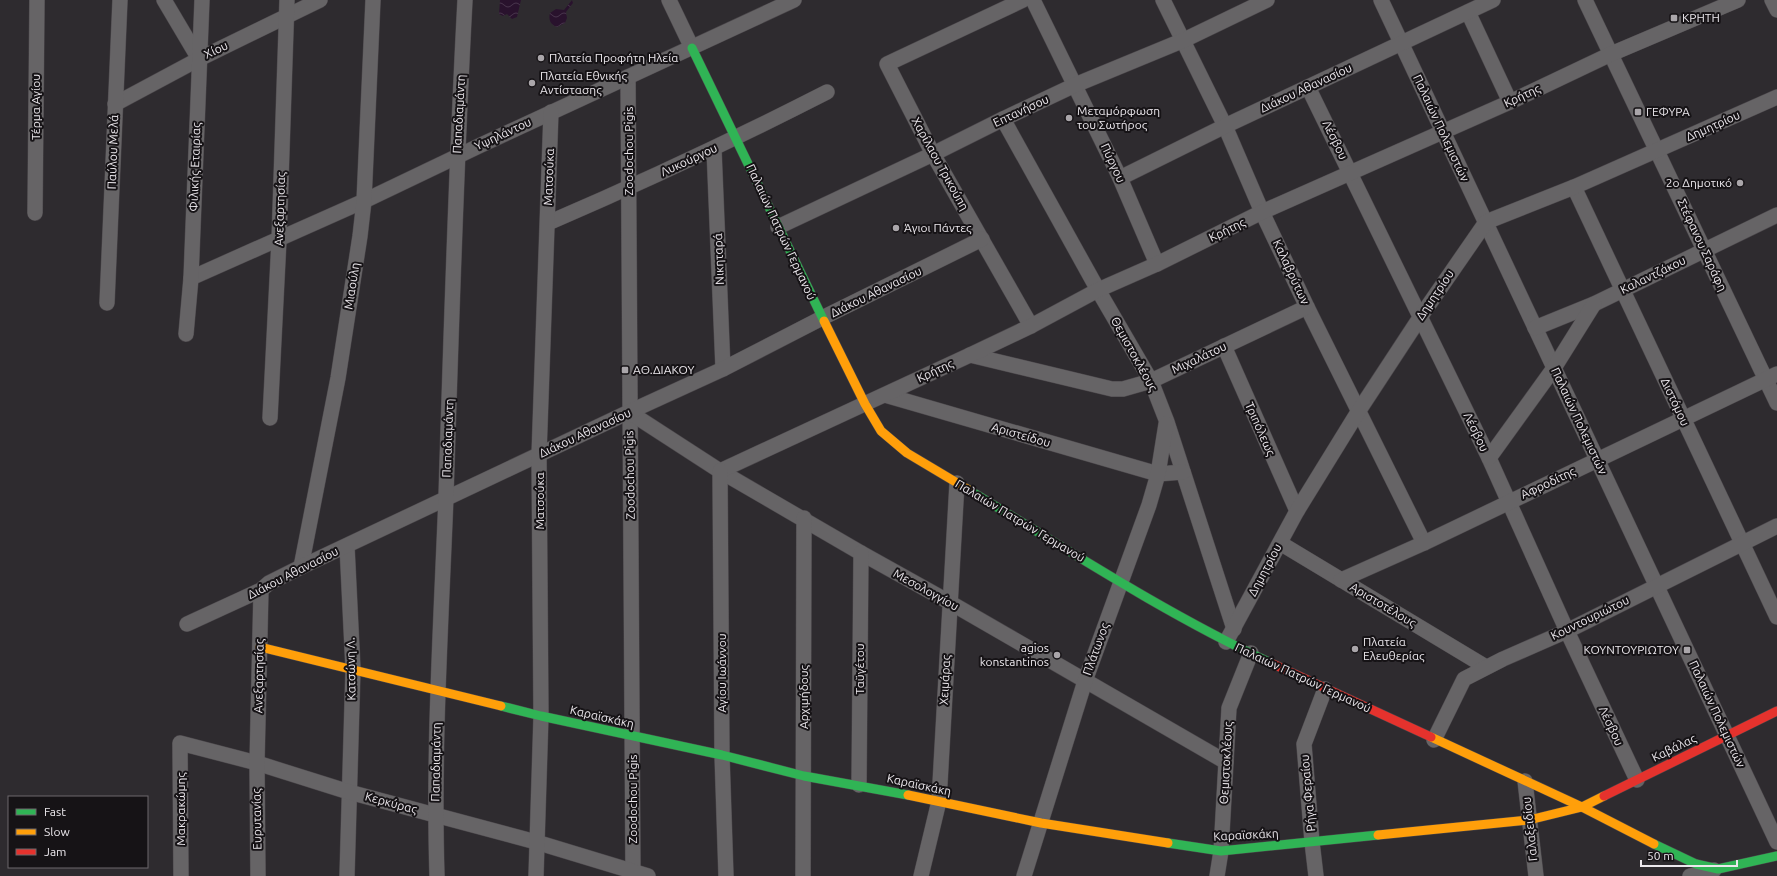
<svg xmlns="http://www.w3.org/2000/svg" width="1777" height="876" viewBox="0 0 1777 876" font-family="Ubuntu,sans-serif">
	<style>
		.water { fill: url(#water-waves) }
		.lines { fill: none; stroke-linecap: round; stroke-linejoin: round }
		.street-casing { stroke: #4a464a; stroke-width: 16 }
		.fast-casing { stroke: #4a464a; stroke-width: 10 }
		.slow-casing { stroke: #4a464a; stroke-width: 10 }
		.jam-casing { stroke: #4a464a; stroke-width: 10 }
		.street { stroke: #666466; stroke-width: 15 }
		.fast { stroke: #30b455; stroke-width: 9 }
		.slow { stroke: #ff9f0a; stroke-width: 9 }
		.jam { stroke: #e5322d; stroke-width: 9 }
		.poi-dot { fill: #aaa6aa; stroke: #161316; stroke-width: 1.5 }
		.labels { text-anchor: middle; stroke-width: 4; stroke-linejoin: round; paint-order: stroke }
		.poi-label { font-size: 12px; fill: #ece8ed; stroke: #161316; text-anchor: start }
		.street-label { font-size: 12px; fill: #ece8ed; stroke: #161316 }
	</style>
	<defs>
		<pattern id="water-waves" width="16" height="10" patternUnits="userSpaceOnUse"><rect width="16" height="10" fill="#29122d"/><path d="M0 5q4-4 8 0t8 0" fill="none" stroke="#48344c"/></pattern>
	</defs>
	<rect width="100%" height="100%" fill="#2e2b2f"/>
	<g class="water">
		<polygon points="500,0 521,0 517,17 512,19 507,14 503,16 499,14"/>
		<path d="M572 0 573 3 566 12 567 18 565 23 557 27C551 25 548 20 550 13L556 9 564 10Z"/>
	</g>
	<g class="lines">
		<g class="street-casing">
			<g id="street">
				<polyline points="164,0 199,59"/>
				<polyline points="669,0 692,48"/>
				<polyline points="1023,0 887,64 933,154 1031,326"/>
				<polyline points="1033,0 1120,178 1157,264"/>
				<polyline points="1163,0 1225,126 1262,212 1307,307 1424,543"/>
				<polyline points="1381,0 1777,842"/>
				<polyline points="1585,0 1777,403"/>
				<polyline points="1772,0 1777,10"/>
				<polyline points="1468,12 1510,102"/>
				<polyline points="628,77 633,876"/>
				<polyline points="1308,87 1489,458 1567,631 1637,780"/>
				<polyline points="115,104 199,59 320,0"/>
				<polyline points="1003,119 1098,290 1151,381 1167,422 1234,629"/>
				<polyline points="714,149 723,369"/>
				<polyline points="1120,178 1225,126 1493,0"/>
				<polyline points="1574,187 1777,617"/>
				<polyline points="35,213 37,0"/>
				<path d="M548 223C643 182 735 139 827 92"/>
				<polyline points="778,227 933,154 1003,119 1075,85 1184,40 1267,0"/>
				<polyline points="191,278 364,201 481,145 794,0"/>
				<polyline points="107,303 120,0"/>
				<polyline points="1535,328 1594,304 1777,215"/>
				<polyline points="186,334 191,278 202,0"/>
				<polyline points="1224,346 1297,511"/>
				<polyline points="970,355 1112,389 1123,389 1151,381 1307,307"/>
				<polyline points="885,395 1158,474 1183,472"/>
				<polyline points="629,412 720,471 861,553 949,602 1226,762"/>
				<polyline points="270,418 279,240 287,0"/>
				<polyline points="1489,458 1554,368 1594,304"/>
				<polyline points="720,471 970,355 1031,326 1098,290 1157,264 1262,212 1510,102 1611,54 1738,0"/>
				<polyline points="720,471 722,755 726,876"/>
				<polyline points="1280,543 1486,667"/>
				<polyline points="347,546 353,669 347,876"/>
				<polyline points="301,567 338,378 360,236 364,201 373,0"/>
				<polyline points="1341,580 1424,543 1777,374"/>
				<polyline points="187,624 261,590 269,583 301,567 629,412 723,369 822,318 982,239"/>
				<polyline points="1226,642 1297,511 1358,412 1421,316 1486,222 1574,187 1777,97"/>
				<polyline points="1434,740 1464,679 1503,659 1567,631 1777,526"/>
				<polyline points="1525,781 1536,876"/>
				<polyline points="859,785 861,553"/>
				<polyline points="181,876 180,743 257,763 349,792 536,842 648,876"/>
				<polyline points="258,876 257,763 261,590"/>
				<path d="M437 876C433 750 441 624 446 497 451 332 456 166 465 0"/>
				<polyline points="536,876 541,716 539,455 551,112"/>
				<polyline points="803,876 804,518"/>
				<polyline points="921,876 939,801 957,483"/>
				<polyline points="1024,876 1085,681 1149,505 1158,474 1166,424"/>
				<polyline points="1217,876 1221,851 1229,708 1251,653"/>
				<polyline points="1316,876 1312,842 1304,744 1325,689"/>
				<polyline points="1690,876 1714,870"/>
			</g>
		</g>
		<g class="fast-casing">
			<g id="fast">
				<polyline points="692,48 824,321"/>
				<path d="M969 490C1068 550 1166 614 1271 663"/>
				<polyline points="501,706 541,716 722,755 804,776 908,795"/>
				<polyline points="1168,843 1221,851 1378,835"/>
				<polyline points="1654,844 1696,864 1718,869 1777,856"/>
			</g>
		</g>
		<g class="slow-casing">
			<g id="slow">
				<polyline points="824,321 865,404 881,431 907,453 969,490"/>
				<polyline points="260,647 501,706"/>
				<polyline points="1431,737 1582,807 1654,844"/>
				<polyline points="908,795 1041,823 1168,843"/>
				<polyline points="1378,835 1529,820 1582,807 1604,796"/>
			</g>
		</g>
		<g class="jam-casing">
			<g id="jam">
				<polyline points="1271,663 1431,737"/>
				<polyline points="1604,796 1777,711"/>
			</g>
		</g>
		<use href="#street" class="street"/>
		<use href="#fast" class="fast"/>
		<use href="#slow" class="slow"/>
		<use href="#jam" class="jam"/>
	</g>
	<g class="poi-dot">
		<rect x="1670" y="14" width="8" height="8" rx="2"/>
		<circle cx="541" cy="58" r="4"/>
		<circle cx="532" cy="83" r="4"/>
		<rect x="1634" y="108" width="8" height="8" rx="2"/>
		<circle cx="1069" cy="118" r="4"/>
		<circle cx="1740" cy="183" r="4"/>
		<circle cx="896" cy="228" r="4"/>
		<rect x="621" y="366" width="8" height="8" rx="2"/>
		<circle cx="1355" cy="649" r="4"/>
		<rect x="1683" y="646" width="8" height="8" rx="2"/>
		<circle cx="1057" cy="655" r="4"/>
	</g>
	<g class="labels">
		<g class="poi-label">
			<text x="1682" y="22">ΚΡΗΤΗ</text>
			<text x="549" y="62">Πλατεία Προφήτη Ηλεία</text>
			<text x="540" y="80">Πλατεία Εθνικής<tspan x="540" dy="14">Αντίστασης</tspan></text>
			<text x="1077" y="115">Μεταμόρφωση<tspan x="1077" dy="14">του Σωτήρος</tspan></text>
			<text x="1646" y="116">ΓΕΦΥΡΑ</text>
			<text x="1732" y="187" text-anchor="end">2ο Δημοτικό</text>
			<text x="904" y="232">Άγιοι Πάντες</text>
			<text x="633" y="374">ΑΘ.ΔΙΑΚΟΥ</text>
			<text x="1363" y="646">Πλατεία<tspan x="1363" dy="14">Ελευθερίας</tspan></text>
			<text x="1049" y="652" text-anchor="end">agios<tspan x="1049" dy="14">konstantinos</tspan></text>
			<text x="1679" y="654" text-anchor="end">ΚΟΥΝΤΟΥΡΙΩΤΟΥ</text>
		</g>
		<g class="street-label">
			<text transform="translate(216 50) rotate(-26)" y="4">Χίου</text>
			<text transform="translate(1306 88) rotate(-25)" y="4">Διάκου Αθανασίου</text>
			<text transform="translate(1522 96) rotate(-25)" y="4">Κρήτης</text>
			<text transform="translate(36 107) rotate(-90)" y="4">Τέρμα Αγίου</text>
			<text transform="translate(1021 111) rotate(-25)" y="4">Επτανήσου</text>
			<text transform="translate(459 114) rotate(-87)" y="4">Παπαδιαμάντη</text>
			<text transform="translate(1713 126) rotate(-24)" y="4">Δημητρίου</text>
			<text transform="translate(1441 128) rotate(65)" y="4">Παλαιών Πολεμιστών</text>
			<text transform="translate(503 134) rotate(-25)" y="4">Υψηλάντου</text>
			<text transform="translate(1335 140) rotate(64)" y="4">Λέσβου</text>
			<text transform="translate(629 151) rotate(-90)" y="4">Zoodochou Pigis</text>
			<text transform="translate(113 152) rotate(-88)" y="4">Παύλου Μελά</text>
			<text transform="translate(689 160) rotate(-25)" y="4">Λυκούργου</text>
			<text transform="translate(1113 163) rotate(65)" y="4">Πύργου</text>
			<text transform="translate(940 164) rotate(61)" y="4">Χαρίλαου Τρικούπη</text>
			<text transform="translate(195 167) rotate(-88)" y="4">Φιλικής Εταιρίας</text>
			<text transform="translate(549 177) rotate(-88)" y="4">Ματσούκα</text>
			<text transform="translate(280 209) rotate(-88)" y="4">Ανεξαρτησίας</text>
			<text transform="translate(1227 230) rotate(-26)" y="4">Κρήτης</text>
			<text transform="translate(781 232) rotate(65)" y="4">Παλαιών Πατρών Γερμανού</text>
			<text transform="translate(1702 245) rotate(65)" y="4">Στέφανου Σαράφη</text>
			<text transform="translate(719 259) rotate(-92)" y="4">Νικηταρά</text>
			<text transform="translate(1291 272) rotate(65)" y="4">Καλαβρύτων</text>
			<text transform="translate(1653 275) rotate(-26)" y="4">Καλαντζάκου</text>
			<text transform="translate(352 286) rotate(-81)" y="4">Μιαούλη</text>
			<text transform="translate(876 292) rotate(-26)" y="4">Διάκου Αθανασίου</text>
			<text transform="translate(1435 295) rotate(-56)" y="4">Δημητρίου</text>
			<text transform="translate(1134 354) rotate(61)" y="4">Θεμιστοκλέους</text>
			<text transform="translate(1199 358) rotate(-25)" y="4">Μιχαλάτου</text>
			<text transform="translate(935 371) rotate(-25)" y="4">Κρήτης</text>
			<text transform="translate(1675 402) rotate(65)" y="4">Διστόμου</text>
			<text transform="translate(1579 421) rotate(65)" y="4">Παλαιών Πολεμιστών</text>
			<text transform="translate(1260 429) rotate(66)" y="4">Τριπόλεως</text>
			<text transform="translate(1476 432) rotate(64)" y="4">Λέσβου</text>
			<text transform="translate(585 433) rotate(-25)" y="4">Διάκου Αθανασίου</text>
			<text transform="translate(1021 435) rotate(16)" y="4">Αριστείδου</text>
			<text transform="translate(448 438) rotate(-88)" y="4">Παπαδιαμάντη</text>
			<text transform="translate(630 475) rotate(-91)" y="4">Zoodochou Pigis</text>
			<text transform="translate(1548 483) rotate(-25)" y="4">Αφροδίτης</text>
			<text transform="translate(540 501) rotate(-90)" y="4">Ματσούκα</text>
			<text transform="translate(1020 521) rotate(31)" y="4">Παλαιών Πατρών Γερμανού</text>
			<text transform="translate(1265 570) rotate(-62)" y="4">Δημητρίου</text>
			<text transform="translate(293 573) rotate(-27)" y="4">Διάκου Αθανασίου</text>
			<text transform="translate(926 590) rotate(29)" y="4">Μεσολογγίου</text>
			<text transform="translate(1383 605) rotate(31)" y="4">Αριστοτέλους</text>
			<text transform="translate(1590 618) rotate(-26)" y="4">Κουντουριώτου</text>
			<text transform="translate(1096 649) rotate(-70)" y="4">Πλάτωνος</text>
			<text transform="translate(351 669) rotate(-91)" y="4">Κατσώνη Λ.</text>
			<text transform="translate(860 669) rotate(-90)" y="4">Ταϋγέτου</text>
			<text transform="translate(722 673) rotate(-90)" y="4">Αγίου Ιωάννου</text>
			<text transform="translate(259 676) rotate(-89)" y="4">Ανεξαρτησίας</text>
			<text transform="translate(1303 678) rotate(25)" y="4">Παλαιών Πατρών Γερμανού</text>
			<text transform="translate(945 680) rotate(-87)" y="4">Χειμάρας</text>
			<text transform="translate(804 697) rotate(-90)" y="4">Αρχιμήδους</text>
			<text transform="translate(1717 714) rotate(65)" y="4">Παλαιών Πολεμιστών</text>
			<text transform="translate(602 717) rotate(13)" y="4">Καραϊσκάκη</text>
			<text transform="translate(1611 726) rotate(65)" y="4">Λέσβου</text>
			<text transform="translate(1674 748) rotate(-26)" y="4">Καβάλας</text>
			<text transform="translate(436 762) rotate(-89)" y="4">Παπαδιαμάντη</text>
			<text transform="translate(1226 763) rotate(-87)" y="4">Θεμιστοκλέους</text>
			<text transform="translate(919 785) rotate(12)" y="4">Καραϊσκάκη</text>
			<text transform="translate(1308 793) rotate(-95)" y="4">Ρήγα Φεραίου</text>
			<text transform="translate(633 799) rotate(-90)" y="4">Zoodochou Pigis</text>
			<text transform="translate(391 803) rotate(15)" y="4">Κερκύρας</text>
			<text transform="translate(181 809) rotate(-90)" y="4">Μακρακώμης</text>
			<text transform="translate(257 819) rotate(-91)" y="4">Ευρυτανίας</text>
			<text transform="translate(1530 829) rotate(-96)" y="4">Γαλαξειδίου</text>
			<text transform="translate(1246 835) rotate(-3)" y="4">Καραϊσκάκη</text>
		</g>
	</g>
	<rect x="8" y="796" width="140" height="72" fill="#161316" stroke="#6c686c"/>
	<rect x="16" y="809" width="20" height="6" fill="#30b455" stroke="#6c686c"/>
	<text x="44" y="816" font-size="12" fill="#ece8ed">Fast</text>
	<rect x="16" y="829" width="20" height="6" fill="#ff9f0a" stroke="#6c686c"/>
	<text x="44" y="836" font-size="12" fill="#ece8ed">Slow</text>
	<rect x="16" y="849" width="20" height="6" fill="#e5322d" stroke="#6c686c"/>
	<text x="44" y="856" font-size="12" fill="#ece8ed">Jam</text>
	<path d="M1641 860v6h96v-6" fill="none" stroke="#ece8ed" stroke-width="2"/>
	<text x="1647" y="860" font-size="12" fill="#ece8ed" stroke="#161316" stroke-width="3" paint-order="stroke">50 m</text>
</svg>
